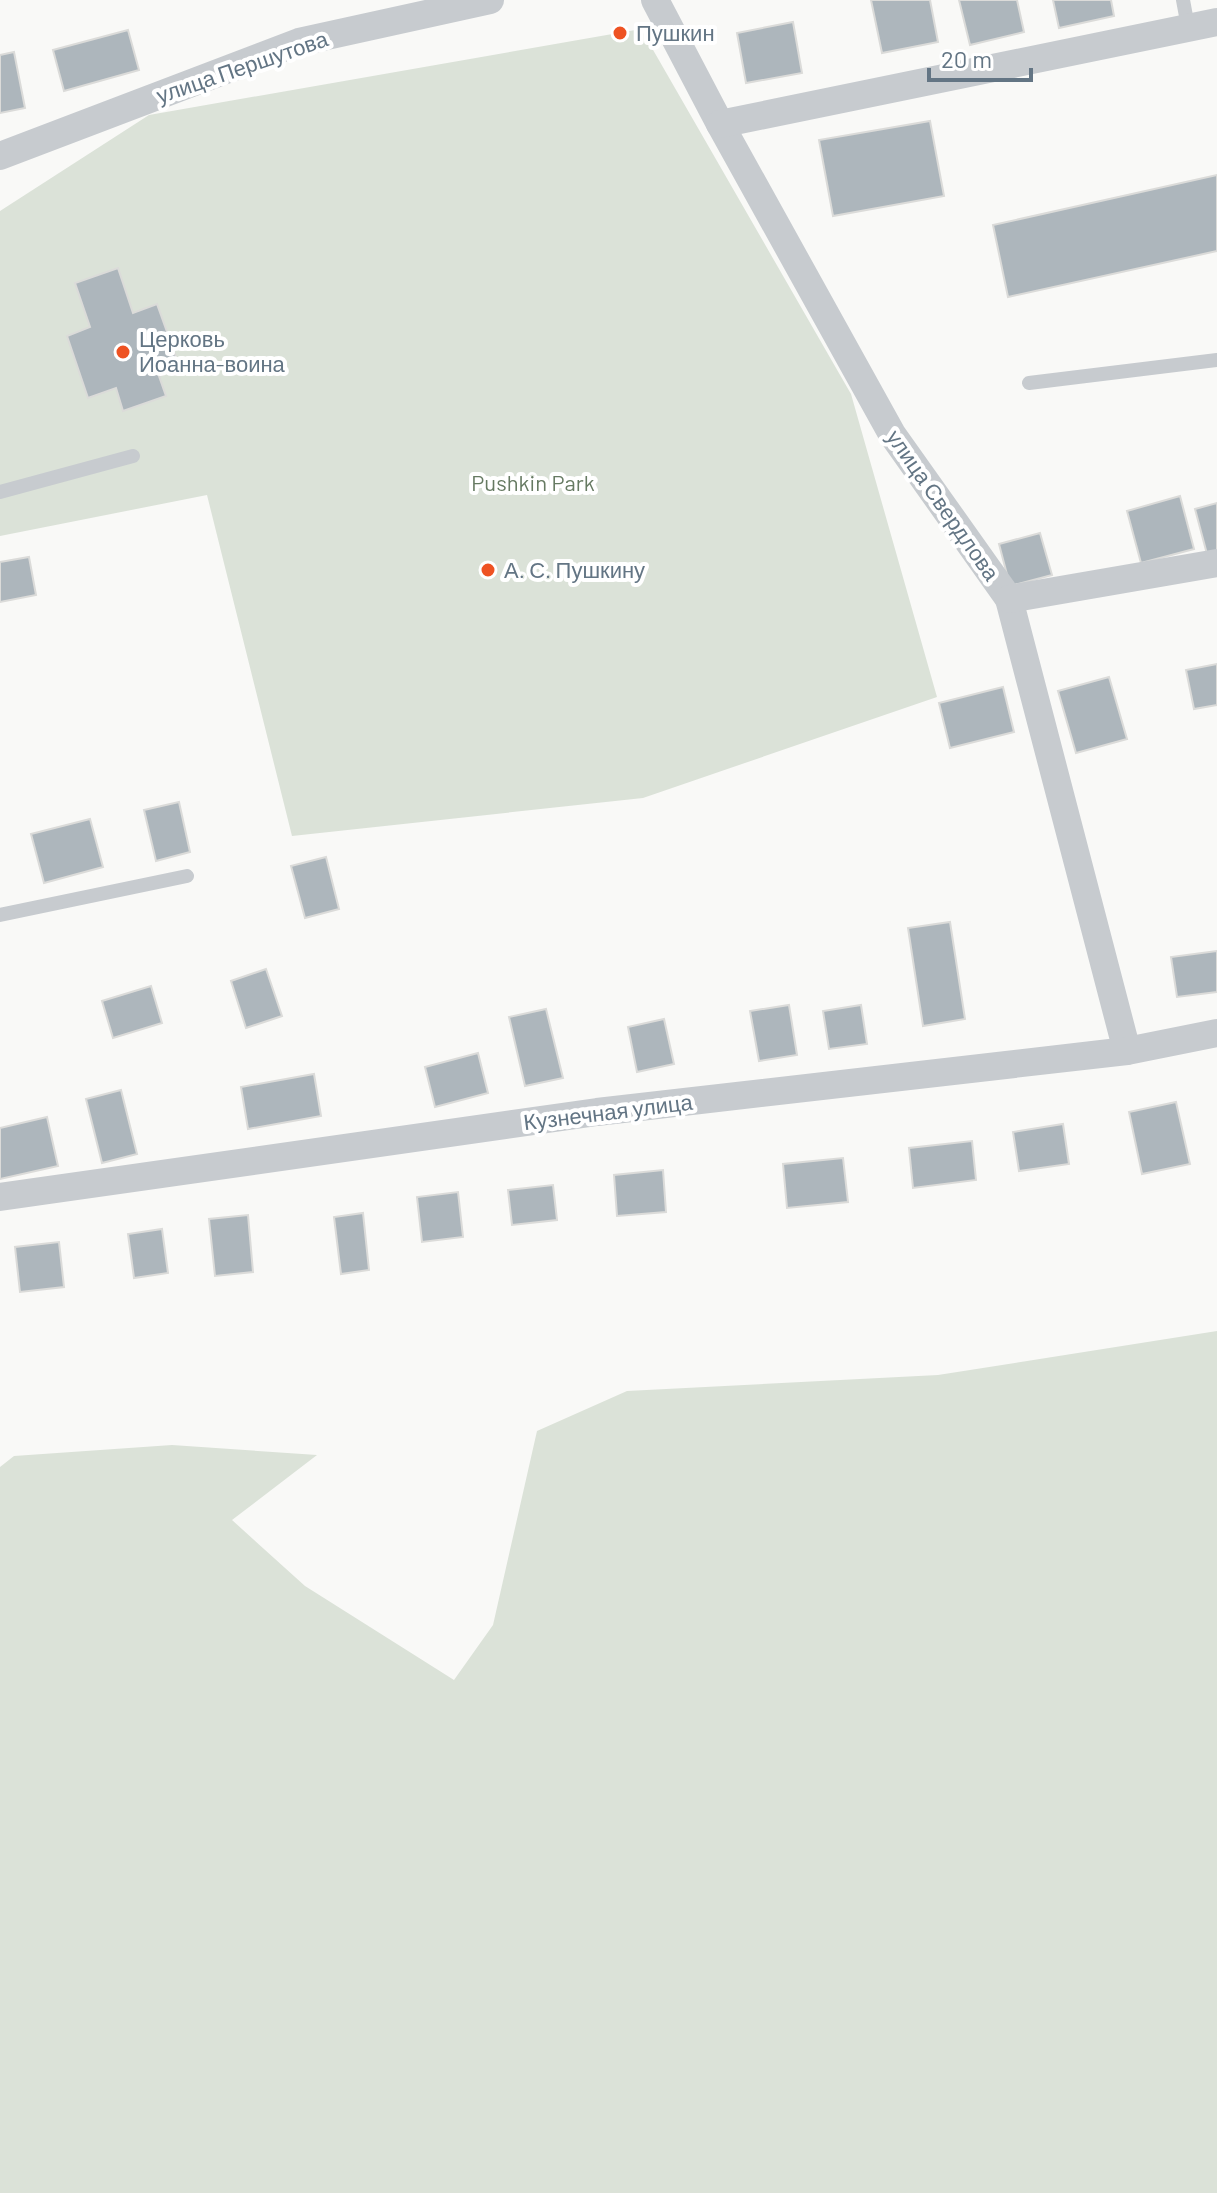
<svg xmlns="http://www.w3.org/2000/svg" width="1217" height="2193" viewBox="0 0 1217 2193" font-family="Barlow,sans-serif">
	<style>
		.green { fill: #dbe2d8 }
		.building { fill: #adb6bc; stroke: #dbdbd9; stroke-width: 2 }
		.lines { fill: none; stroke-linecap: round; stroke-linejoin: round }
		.lane { stroke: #c7cbcf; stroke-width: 14 }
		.street { stroke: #c7cbcf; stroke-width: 28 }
		.poi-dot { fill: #ee5222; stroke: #fff; stroke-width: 3 }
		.labels { text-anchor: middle; stroke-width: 8; stroke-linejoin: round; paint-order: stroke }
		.poi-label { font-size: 22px; fill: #637584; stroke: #fff; text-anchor: start }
		.street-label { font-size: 22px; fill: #637584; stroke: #fff }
		.park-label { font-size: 22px; fill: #667a62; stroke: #fff }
	</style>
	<rect width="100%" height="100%" fill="#f9f9f7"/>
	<g class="green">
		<polygon points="641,29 851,394 937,697 643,798 292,836 207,495 0,536 0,211 149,115"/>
		<polygon points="1217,1331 1217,2193 0,2193 0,1467 14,1456 172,1445 317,1455 232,1520 305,1586 454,1680 493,1625 537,1431 627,1391 938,1375"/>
	</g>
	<g class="building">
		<polygon points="871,0 930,0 938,42 882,53"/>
		<polygon points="959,0 1017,0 1024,32 970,45"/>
		<polygon points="1053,0 1111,0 1114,16 1059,28"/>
		<polygon points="793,22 802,73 746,83 737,33"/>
		<polygon points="128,30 139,70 64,91 53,50"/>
		<polygon points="14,52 25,108 0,113 0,55"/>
		<polygon points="930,121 944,196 833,216 819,140"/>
		<polygon points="1217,175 1217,251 1008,297 993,225"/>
		<polygon points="118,268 133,313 157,304 180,368 159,376 166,396 123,411 116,388 88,398 67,336 90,327 75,283"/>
		<polygon points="1180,496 1194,549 1141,563 1127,511"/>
		<polygon points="1217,503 1217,552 1207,554 1195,509"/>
		<polygon points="1040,533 1052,575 1010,586 999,544"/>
		<polygon points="29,557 36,595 0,602 0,562"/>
		<polygon points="1217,664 1217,705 1194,709 1186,670"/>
		<polygon points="1109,677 1127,739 1076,753 1058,691"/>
		<polygon points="1003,687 1014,732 950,748 939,703"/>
		<polygon points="179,802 190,852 156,861 144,810"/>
		<polygon points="90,819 103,867 44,883 31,834"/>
		<polygon points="326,857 339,909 305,918 291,866"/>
		<polygon points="950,922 965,1019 923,1026 908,928"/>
		<polygon points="1217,951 1217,992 1177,997 1171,957"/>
		<polygon points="266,969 282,1016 246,1028 231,981"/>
		<polygon points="151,986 162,1023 113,1038 102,1001"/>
		<polygon points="789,1005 797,1055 759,1061 750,1011"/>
		<polygon points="861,1005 867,1044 829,1049 823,1011"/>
		<polygon points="546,1009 563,1078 525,1086 509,1017"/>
		<polygon points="664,1019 674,1064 637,1072 628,1027"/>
		<polygon points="478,1053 488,1093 435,1107 425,1067"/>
		<polygon points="314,1074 321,1116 248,1129 241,1087"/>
		<polygon points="121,1090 137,1154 102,1163 86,1099"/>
		<polygon points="1176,1102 1190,1164 1142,1174 1129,1112"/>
		<polygon points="47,1117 58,1166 0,1179 0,1128"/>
		<polygon points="1063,1124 1069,1164 1019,1171 1013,1132"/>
		<polygon points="972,1141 976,1180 913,1188 909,1148"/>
		<polygon points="843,1158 848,1202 787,1208 783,1164"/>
		<polygon points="663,1170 666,1212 617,1216 614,1175"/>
		<polygon points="553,1185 557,1220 512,1225 508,1190"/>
		<polygon points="458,1192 463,1237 422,1242 417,1197"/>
		<polygon points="363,1213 369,1270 341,1274 334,1217"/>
		<polygon points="248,1215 253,1272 215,1276 209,1219"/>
		<polygon points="162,1229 168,1273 134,1278 128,1234"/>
		<polygon points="59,1242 64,1287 20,1292 15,1247"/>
	</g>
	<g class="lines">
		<g class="lane">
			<polyline points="1183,0 1188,27"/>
			<polyline points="1029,383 1217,360"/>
			<polyline points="0,492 133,456"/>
			<polyline points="0,915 187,876"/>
		</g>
		<g class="street">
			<polyline points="655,0 720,124 892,434 1009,599 1127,1051"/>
			<polyline points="720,124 1217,22"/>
			<polyline points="0,156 299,42 490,0"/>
			<polyline points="1009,599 1217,563"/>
			<polyline points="0,1197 597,1112 1127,1051 1217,1033"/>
		</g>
	</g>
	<g class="poi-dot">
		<circle cx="620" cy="33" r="8"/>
		<circle cx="123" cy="352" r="8"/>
		<circle cx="488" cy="570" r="8"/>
	</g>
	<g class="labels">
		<g class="poi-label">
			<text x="636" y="41">Пушкин</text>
			<text x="139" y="347">Церковь<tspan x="139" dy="25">Иоанна-воина</tspan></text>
			<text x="504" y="578">А. С. Пушкину</text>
		</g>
		<g class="street-label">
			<text transform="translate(242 67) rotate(-19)" y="8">улица Першутова</text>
			<text transform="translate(943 505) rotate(55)" y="8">улица Свердлова</text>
			<text transform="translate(608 1112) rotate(-7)" y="8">Кузнечная улица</text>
		</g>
		<g class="park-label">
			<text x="533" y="491">Pushkin Park</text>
		</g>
	</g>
	<path d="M929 68v12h102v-12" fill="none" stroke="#637584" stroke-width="4"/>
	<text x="941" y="68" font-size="24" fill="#637584" stroke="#ffffff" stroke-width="6" paint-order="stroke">20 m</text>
</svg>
